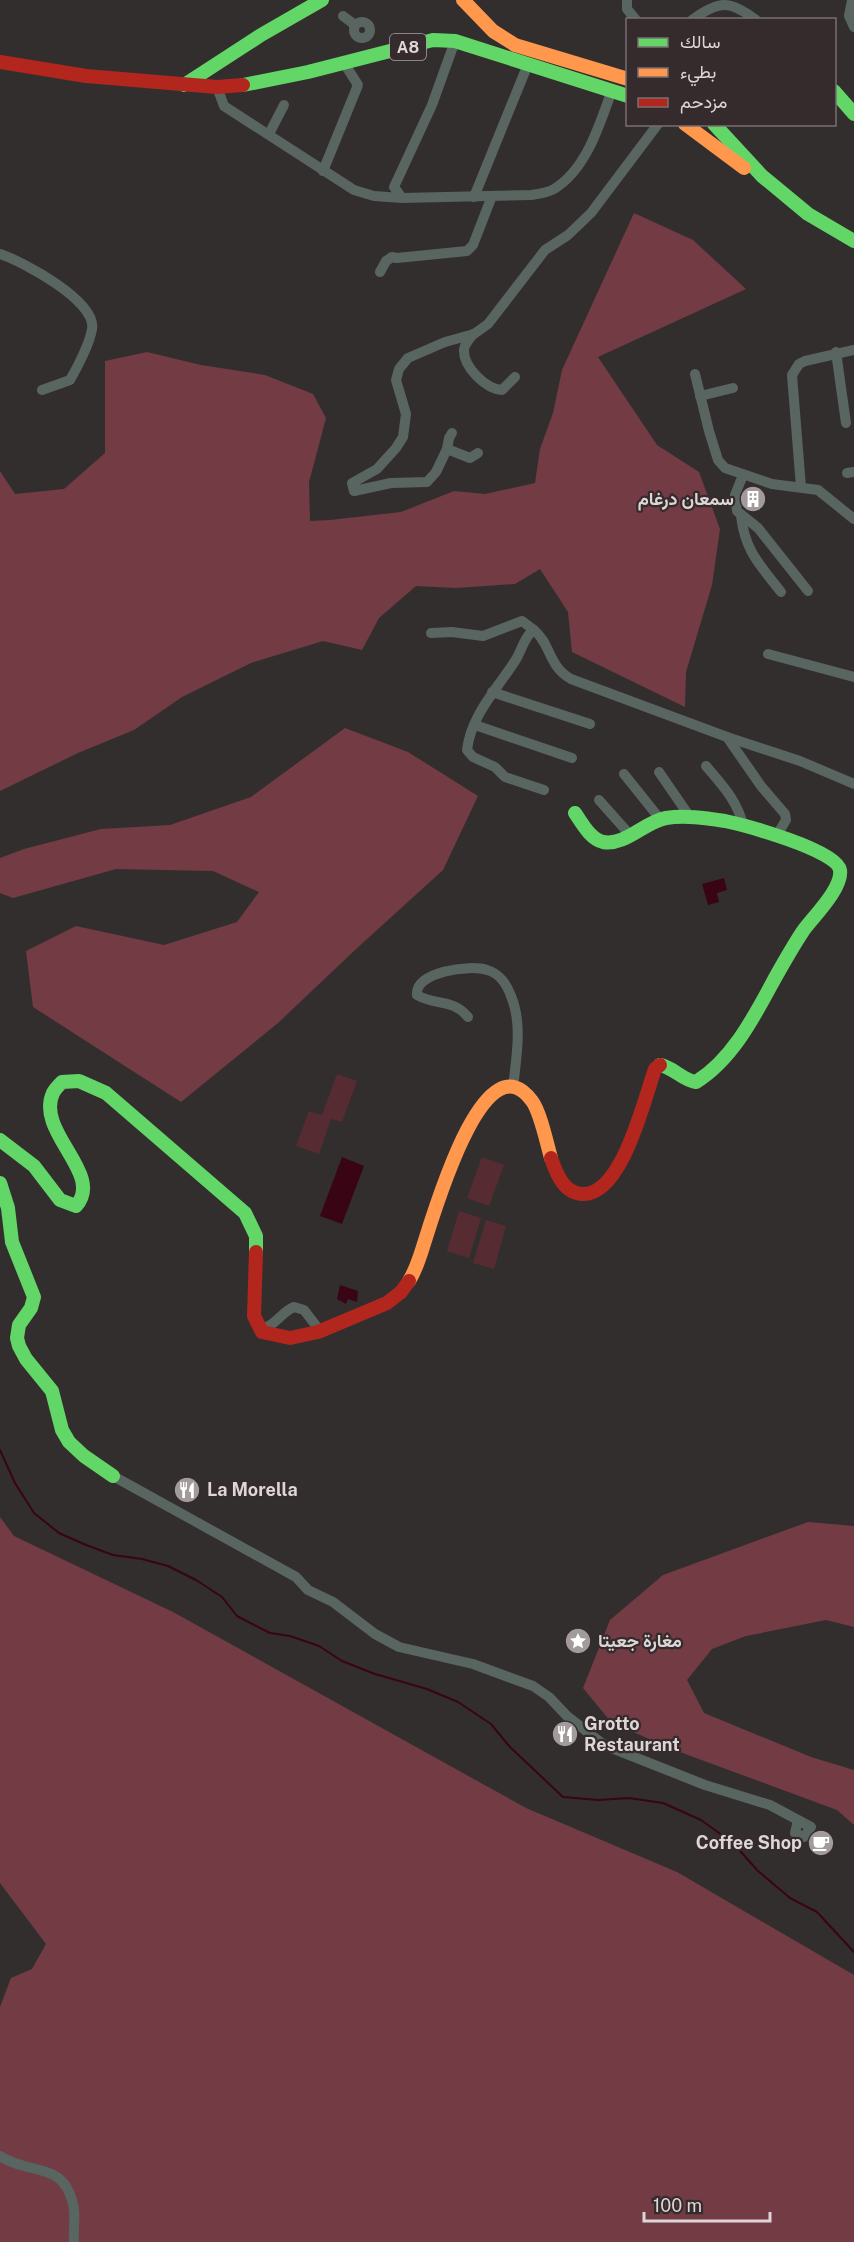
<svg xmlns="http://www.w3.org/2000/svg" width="854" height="2242" viewBox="0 0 854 2242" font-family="'Public Sans',Vazirmatn,sans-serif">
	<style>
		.green { fill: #562b32 }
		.forest { fill: #733b44 }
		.water { fill: #390413 }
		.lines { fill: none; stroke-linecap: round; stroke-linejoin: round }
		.stream { stroke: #390413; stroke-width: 2 }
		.street { stroke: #596560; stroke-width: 10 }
		.fast { stroke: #63d668; stroke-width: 14 }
		.slow { stroke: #ff974d; stroke-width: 14 }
		.jam { stroke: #b3261e; stroke-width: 14 }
		.labels { text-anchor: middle; stroke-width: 4.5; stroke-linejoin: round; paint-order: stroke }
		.shield { fill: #362b2c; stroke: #aba3a4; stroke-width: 1.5 }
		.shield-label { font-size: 16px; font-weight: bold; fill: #ddd6d7 }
		.poi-label { font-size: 18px; font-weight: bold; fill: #ddd6d7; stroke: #362b2c; text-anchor: start }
	</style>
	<rect width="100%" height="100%" fill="#332e2e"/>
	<g class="green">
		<polygon points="337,1074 357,1081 342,1122 331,1119 319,1154 296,1146 309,1111 322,1115"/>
		<polygon points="482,1157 504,1165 489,1206 467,1198"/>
		<polygon points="459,1211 481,1218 469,1258 447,1251"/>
		<polygon points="486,1220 506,1226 494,1269 473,1263"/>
	</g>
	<g class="forest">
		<polygon points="634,213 693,240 746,289 598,357 657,445 699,472 720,529 712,585 686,672 685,707 572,652 568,612 540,569 515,584 456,588 416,586 379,618 362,650 323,641 251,663 182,697 134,730 78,753 0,791 0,471 15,494 64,489 105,453 105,361 147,352 201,365 265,375 313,394 326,418 309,482 310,521 330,520 401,512 454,491 485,494 535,483 540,449 553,413 562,370"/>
		<polygon points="345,728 408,752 478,796 443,870 355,950 278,1023 181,1102 33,1007 26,951 76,926 164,945 237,922 259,892 213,871 116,869 13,898 0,893 0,858 24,849 101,829 170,825 251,797"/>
		<polygon points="0,1517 14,1536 173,1612 526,1808 677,1872 854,1975 854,2242 0,2242 0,2007 11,1978 32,1969 46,1944 0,1883"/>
		<polygon points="808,1522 854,1526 854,1627 826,1620 746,1636 712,1649 687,1680 704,1713 811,1757 854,1770 854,1825 837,1810 669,1748 611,1722 583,1688 610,1620 663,1575"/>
	</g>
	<g class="water">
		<polygon points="724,878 727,890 717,893 719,902 708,905 702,884"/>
		<polygon points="342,1157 364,1166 342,1224 320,1216"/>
		<polygon points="340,1285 358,1291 357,1302 348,1299 346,1304 337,1299"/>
	</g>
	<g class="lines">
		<polyline class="stream" points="0,1450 15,1483 34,1513 59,1533 86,1545 113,1555 142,1559 168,1566 196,1580 222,1597 237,1616 270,1633 290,1636 319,1646 342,1661 375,1674 427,1689 458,1702 491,1724 510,1747 563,1797 598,1800 629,1798 663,1803 701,1820 733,1843 758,1871 790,1898 817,1912 854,1952"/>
		<g class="street">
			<polyline points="627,0 627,9 636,20"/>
			<polyline points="852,0 849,16 854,27"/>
			<polyline points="343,16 355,25"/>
			<path d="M692 20C719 0 730 0 756 20"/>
			<circle cx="362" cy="30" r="8"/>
			<path d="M217 87 224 106 354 190 374 196 402 198 531 195C539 194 547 193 554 189 587 169 600 123 612 90"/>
			<polyline points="269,134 284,105"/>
			<polyline points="323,171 358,85 344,63"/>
			<polyline points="474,197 528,64"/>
			<polyline points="402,198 394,187 432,105 455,41"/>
			<path d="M0 254C22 261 97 301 92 329 90 343 77 368 70 380L42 390"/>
			<polyline points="380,272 386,261 392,257 397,258 467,251 473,245 492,196"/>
			<path d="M473 334C470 339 464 344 464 350 463 367 486 389 502 390L515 377"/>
			<polyline points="836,352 846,423"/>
			<polyline points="695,374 709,431 718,460 725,468 772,484 818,490 854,519"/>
			<polyline points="700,396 733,388"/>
			<polyline points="447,449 449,438 452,433"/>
			<polyline points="478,453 470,458 447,449 436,472 427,482 391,483 354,491 352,483 377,469 396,448 403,437 406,414 396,380 399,369 408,358 445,342 474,334 488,324 545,250 568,235 591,213 658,124"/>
			<polyline points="847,473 854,472"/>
			<polyline points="743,475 735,495 737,511 758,528 808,591"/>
			<polyline points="801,487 792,375 799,364 805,361 854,350"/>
			<path d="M741 516C745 551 760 565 781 592"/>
			<polyline points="431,633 452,632 483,636 522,621 534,630"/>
			<polyline points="768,654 854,677"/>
			<polyline points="492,692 590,724"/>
			<polyline points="475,725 572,758"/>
			<polyline points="727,737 761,786 785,814 786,820 777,835"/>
			<path d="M706 766C722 785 737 800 743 825"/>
			<polyline points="659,772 690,817"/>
			<polyline points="624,774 660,819"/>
			<path d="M544 790 505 777 495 767 473 757 467 750C471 715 497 689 515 661 521 652 525 635 534 630 551 644 548 666 571 679L727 737 800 761 854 784"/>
			<polyline points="599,800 631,836"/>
			<path d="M468 1017C452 998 436 1006 417 995 414 972 470 964 487 970 499 973 507 985 511 996 523 1025 516 1058 513 1088"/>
			<path d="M260 1329C276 1326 281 1312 294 1307L304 1310 321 1332"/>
			<polyline points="113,1476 296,1577 308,1590 333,1602 375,1634 399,1647 473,1664 533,1686 549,1697 567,1716 604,1745 705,1785 770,1805 811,1827 804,1837 795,1833 798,1820"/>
			<path d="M0 2156C30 2176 63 2160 73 2204 76 2215 73 2230 74 2242"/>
		</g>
		<g class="fast">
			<polyline points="184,85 261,35 322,0"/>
			<polyline points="243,85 308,72 433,40 455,41 628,96"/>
			<polyline points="834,91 854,114"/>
			<polyline points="714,124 762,176 808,214 854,241"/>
			<path d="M575 813C582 823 590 839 603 842 626 846 644 822 666 818 685 815 705 818 725 821 744 825 837 850 840 870 843 888 813 917 803 931 793 946 784 962 775 978 755 1015 733 1059 696 1082 682 1080 673 1067 660 1065"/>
			<path d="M0 1140 34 1166 60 1200 76 1206C105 1174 35 1132 53 1093 55 1089 59 1085 62 1082L79 1081 106 1093 245 1213 256 1236V1252"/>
			<polyline points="0,1183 8,1208 12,1242 34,1297 31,1308 19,1325 17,1338 19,1346 26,1359 52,1391 62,1430 69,1442 84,1456 113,1476"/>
		</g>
		<g class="slow">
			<polyline points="463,0 493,31 515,45 628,79"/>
			<polyline points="685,124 744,168"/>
			<path d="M409 1281C414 1273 417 1265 420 1256 429 1231 482 1032 532 1101 540 1111 547 1144 551 1158"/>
		</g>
		<g class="jam">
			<polyline points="0,62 86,76 217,87 243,85"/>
			<path d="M551 1158C556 1172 563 1193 582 1194 622 1196 644 1100 655 1069L660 1065"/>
			<polyline points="256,1252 254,1316 262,1332 290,1338 318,1332 387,1303 401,1292 409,1281"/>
		</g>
	</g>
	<defs>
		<g id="building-disc" transform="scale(1.35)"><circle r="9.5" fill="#a29b9c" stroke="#362b2c"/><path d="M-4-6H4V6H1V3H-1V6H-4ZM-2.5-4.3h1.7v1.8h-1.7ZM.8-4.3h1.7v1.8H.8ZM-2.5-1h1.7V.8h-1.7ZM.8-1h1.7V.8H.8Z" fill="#fff"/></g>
		<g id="restaurant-disc" transform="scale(1.35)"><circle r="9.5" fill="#a29b9c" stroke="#362b2c"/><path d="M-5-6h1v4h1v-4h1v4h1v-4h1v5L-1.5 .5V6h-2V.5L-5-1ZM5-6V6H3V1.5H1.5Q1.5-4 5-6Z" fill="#fff"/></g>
		<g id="sight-disc" transform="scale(1.35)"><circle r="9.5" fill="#a29b9c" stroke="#362b2c"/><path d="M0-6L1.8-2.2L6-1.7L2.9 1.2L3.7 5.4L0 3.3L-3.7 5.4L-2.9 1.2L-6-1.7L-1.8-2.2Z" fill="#fff"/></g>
		<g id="cafe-disc" transform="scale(1.35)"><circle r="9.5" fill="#a29b9c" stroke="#362b2c"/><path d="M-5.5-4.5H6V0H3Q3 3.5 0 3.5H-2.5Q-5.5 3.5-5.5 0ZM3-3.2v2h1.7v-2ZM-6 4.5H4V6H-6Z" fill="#fff"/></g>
	</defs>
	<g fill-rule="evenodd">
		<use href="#building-disc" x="753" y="499"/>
		<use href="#restaurant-disc" x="187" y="1490"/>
		<use href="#sight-disc" x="578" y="1641"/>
		<use href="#restaurant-disc" x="565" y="1734"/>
		<use href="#cafe-disc" x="821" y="1843"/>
	</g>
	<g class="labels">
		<rect class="shield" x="390" y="34" width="36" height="26" rx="4.5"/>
		<g class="shield-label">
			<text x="408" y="53">A8</text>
		</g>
		<g class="poi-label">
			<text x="734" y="505" text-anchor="end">سمعان درغام</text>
			<text x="207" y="1496">La Morella</text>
			<text x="598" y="1647">مغارة جعيتا</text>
			<text x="584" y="1730">Grotto<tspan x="584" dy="21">Restaurant</tspan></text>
			<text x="802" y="1849" text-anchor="end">Coffee Shop</text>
		</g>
	</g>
	<rect x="626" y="18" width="210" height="108" fill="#362b2c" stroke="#796f70" stroke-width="1.5"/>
	<rect x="638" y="38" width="30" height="9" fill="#63d668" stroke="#796f70" stroke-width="1.5"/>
	<text x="680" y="48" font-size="18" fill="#ddd6d7">سالك</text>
	<rect x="638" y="68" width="30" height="9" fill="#ff974d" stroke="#796f70" stroke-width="1.5"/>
	<text x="680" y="78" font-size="18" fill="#ddd6d7">بطيء</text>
	<rect x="638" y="98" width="30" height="9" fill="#b3261e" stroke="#796f70" stroke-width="1.5"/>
	<text x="680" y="108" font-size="18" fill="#ddd6d7">مزدحم</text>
	<path d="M644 2212v9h126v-9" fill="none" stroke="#ddd6d7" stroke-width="3"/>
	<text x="653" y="2212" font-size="18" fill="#ddd6d7" stroke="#362b2c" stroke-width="4.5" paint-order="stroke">100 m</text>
</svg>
